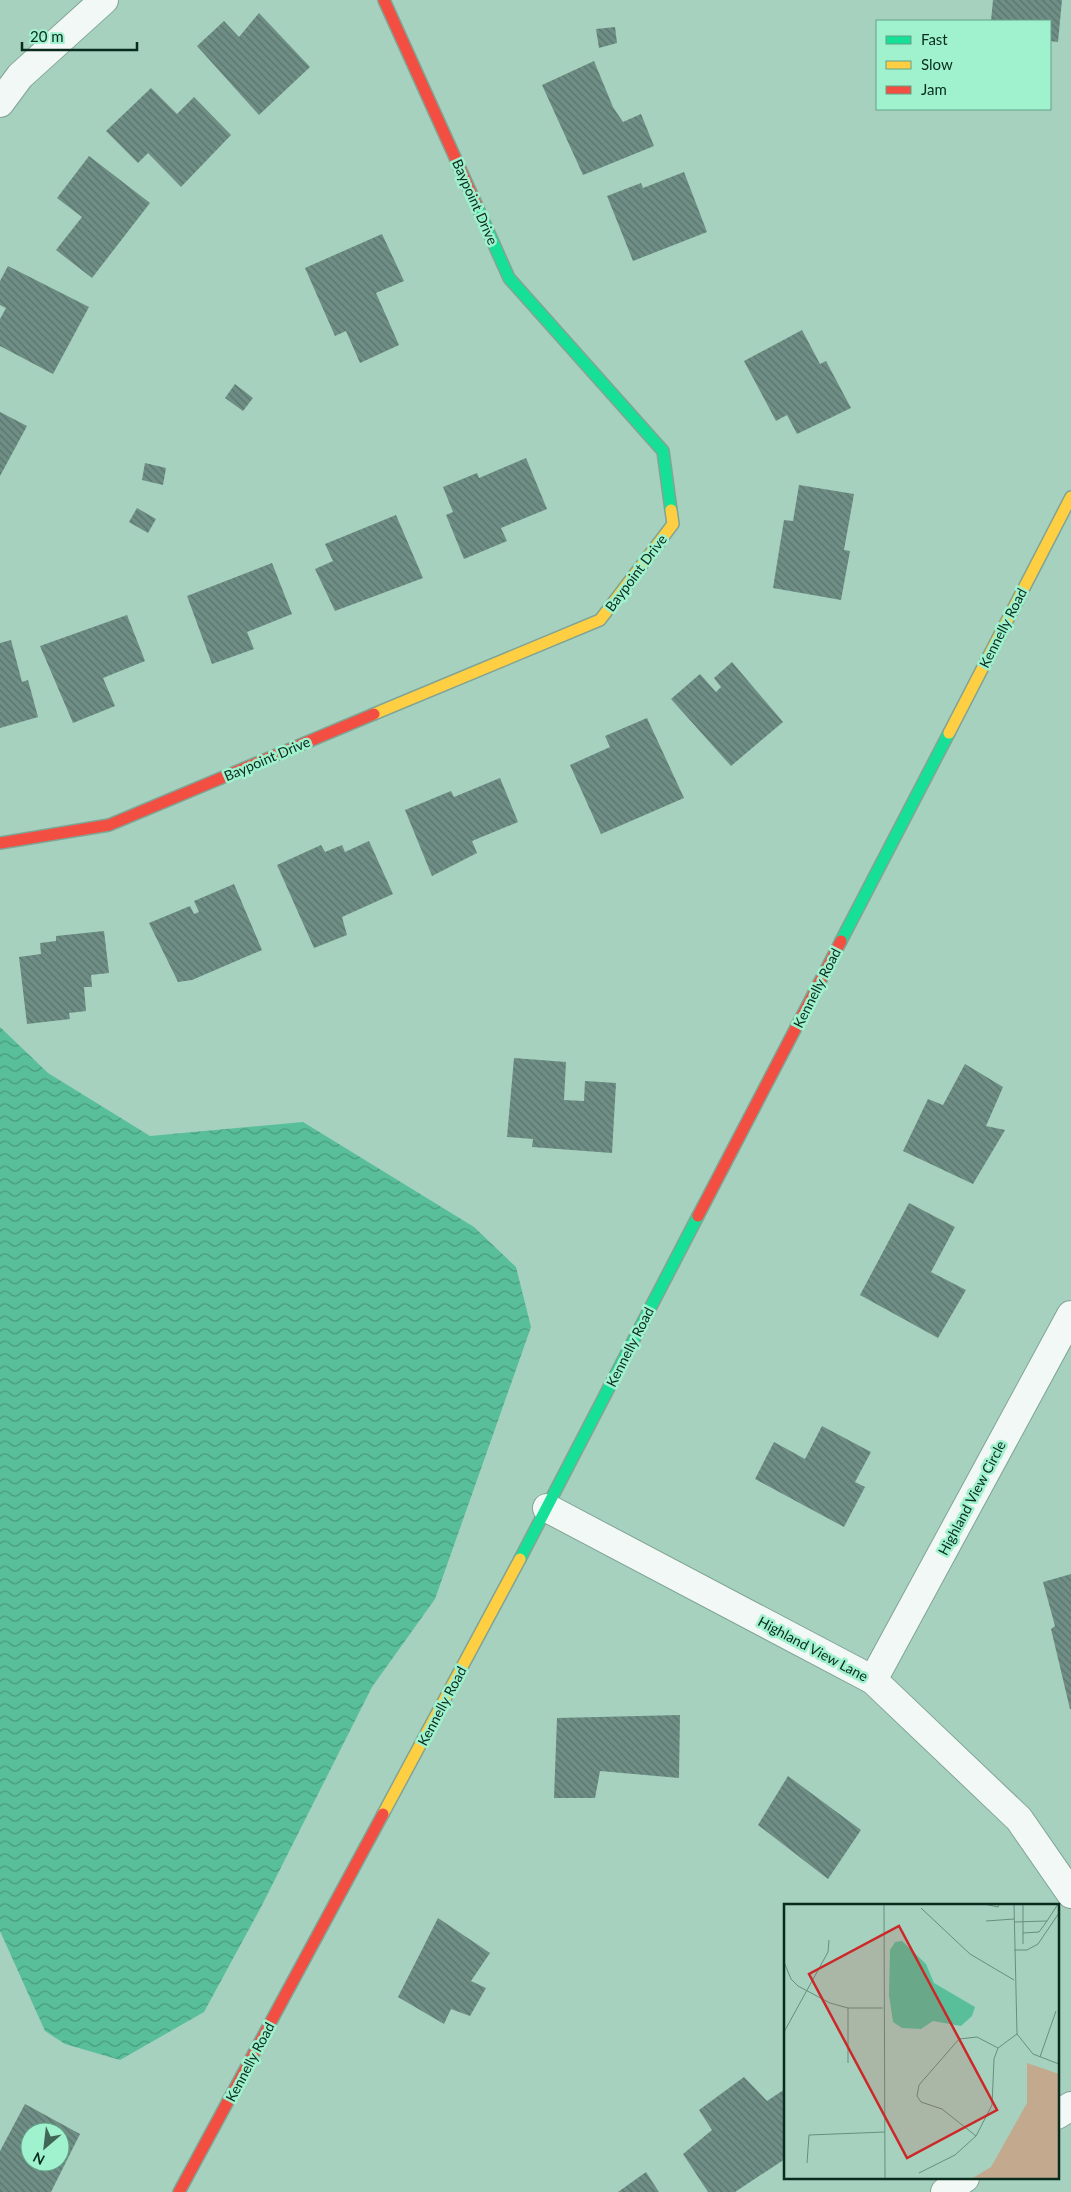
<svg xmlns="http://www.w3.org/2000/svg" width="1071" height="2192" viewBox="0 0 1071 2192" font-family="Lato,sans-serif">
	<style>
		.water { fill: url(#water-waves) }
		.building { fill: url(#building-back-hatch); fill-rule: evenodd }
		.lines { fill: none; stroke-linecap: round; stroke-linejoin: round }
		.street-casing { stroke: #81a495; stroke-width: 30 }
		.fast-casing { stroke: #81a495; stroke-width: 14 }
		.slow-casing { stroke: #81a495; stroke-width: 14 }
		.jam-casing { stroke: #81a495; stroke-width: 14 }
		.street { stroke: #f2f8f5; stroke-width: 28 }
		.fast { stroke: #16e098; stroke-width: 11 }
		.slow { stroke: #ffcf43; stroke-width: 11 }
		.jam { stroke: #f24e42; stroke-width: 11 }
		.labels { text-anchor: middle; stroke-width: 5; stroke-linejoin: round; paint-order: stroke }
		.street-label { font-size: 14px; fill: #092c1f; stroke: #a0f1cd }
		.inset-road { fill: none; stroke: #678f7e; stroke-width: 1 }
		.view { fill: #cc2828; fill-opacity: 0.15; stroke: #cc2828; stroke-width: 2.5 }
		.inset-edge { fill: none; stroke: #092c1f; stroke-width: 2.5 }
	</style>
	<defs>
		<pattern id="water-waves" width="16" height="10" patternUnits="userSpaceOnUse" patternTransform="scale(1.25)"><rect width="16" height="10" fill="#59bf9a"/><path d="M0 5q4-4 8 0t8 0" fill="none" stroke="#489b7d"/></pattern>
		<pattern id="building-back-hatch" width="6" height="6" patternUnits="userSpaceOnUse" patternTransform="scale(1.25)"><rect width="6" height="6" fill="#6f8e85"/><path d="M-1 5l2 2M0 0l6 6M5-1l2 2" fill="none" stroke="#59746c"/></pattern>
	</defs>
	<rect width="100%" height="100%" fill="#a5d1be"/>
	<polygon class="water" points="0,1027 48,1073 150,1136 303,1122 474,1227 516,1267 531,1327 435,1599 372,1687 260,1909 204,2012 120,2060 65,2044 45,2031 0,1931"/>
	<g class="building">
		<polygon points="993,0 1062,0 1058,42 1050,41 1050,21 991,21"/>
		<polygon points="259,13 310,67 259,115 197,46 224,21 239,37"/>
		<polygon points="615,27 617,43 599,48 596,29"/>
		<polygon points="594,61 613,107 623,122 641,114 654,146 583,175 542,85"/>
		<polygon points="151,88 177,114 194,97 231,135 181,187 148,153 138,163 106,131"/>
		<polygon points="89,156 150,203 92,278 56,250 82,217 57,198"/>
		<polygon points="684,172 707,232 633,261 607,196 641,183 643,188"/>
		<polygon points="382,234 404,281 376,293 399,345 360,363 346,331 335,336 305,268"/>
		<polygon points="8,266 89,307 53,374 0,346 0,319 6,308 0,305 0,281"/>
		<polygon points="802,330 820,364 826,361 851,408 797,434 787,415 776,421 744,361"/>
		<polygon points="235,384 253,398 243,411 225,398"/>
		<polygon points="0,412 27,426 0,476"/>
		<polygon points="526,458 547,509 501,528 507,541 464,559 446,515 453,512 443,487 477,473 479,478"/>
		<polygon points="145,463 166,468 163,485 142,480"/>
		<polygon points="799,485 854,494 844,550 850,551 841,600 773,588 784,520 793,521"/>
		<polygon points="137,508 156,519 148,533 129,522"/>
		<polygon points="396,515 423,578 335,611 315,569 333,561 325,544"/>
		<polygon points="272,563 292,614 247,632 254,649 212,664 187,596"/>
		<polygon points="127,615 145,661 103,678 115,706 73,723 40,646"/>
		<polygon points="11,640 22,682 28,680 38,717 0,728 0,643"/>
		<polygon points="732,662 783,722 731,766 671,699 700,674 716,692 721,687 714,678"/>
		<polygon points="647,718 684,798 601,834 570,765 610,747 605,736"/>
		<polygon points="500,778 518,822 472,841 477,853 432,876 405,810 451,791 454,797"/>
		<polygon points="369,841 393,894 342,917 347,935 314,948 277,865 321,845 325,852 342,845 345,852"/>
		<polygon points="234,884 262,950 192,980 178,982 149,923 190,906 194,914 199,912 194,901"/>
		<polygon points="104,931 109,973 91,975 92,987 84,987 86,1011 69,1013 70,1019 27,1024 19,957 41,954 40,943 56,941 56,936"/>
		<polygon points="514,1058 566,1062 564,1100 584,1101 585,1081 616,1083 612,1153 532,1147 533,1139 507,1137"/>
		<polygon points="965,1064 1003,1087 986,1126 1005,1130 973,1184 903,1151 928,1099 943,1105"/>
		<polygon points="909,1203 955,1227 931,1272 966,1290 938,1338 860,1295"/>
		<polygon points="822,1426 871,1452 855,1482 865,1487 844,1527 755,1479 774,1442 805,1459"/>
		<polygon points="1071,1574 1071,1709 1070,1709 1051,1629 1055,1626 1043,1582"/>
		<polygon points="680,1715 679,1778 600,1771 595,1798 554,1798 557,1718"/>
		<polygon points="788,1776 861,1830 828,1879 758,1825"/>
		<polygon points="438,1918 490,1953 471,1981 486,1988 470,2016 451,2009 444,2024 398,1997"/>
		<polygon points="744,2077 767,2101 785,2089 785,2159 735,2192 708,2192 683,2154 712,2130 699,2110"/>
		<path d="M25 2104 80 2134 51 2192H0V2151ZM30 2132H60V2162H30Z"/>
		<polygon points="646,2172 659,2192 618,2192"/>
	</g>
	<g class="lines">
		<g class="street-casing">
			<g id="street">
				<polyline points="0,103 20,76 104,0"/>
				<polyline points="547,1508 873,1680 1019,1819 1071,1894"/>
				<polyline points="873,1680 1071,1315"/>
				<polyline points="1057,2115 1071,2106"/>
				<polyline points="945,2192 965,2178"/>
			</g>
		</g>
		<g class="fast-casing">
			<g id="fast">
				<polyline points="476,204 509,278 663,451 671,510"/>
				<polyline points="841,941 949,733"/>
				<polyline points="520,1559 698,1216"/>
			</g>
		</g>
		<g class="slow-casing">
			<g id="slow">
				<polyline points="374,714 600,620 673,524 671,510"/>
				<polyline points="949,733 1071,497"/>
				<polyline points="383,1814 520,1559"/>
			</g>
		</g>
		<g class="jam-casing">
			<g id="jam">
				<polyline points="384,0 476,204"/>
				<polyline points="0,843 109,825 374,714"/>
				<polyline points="698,1216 841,941"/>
				<polyline points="179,2192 383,1814"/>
			</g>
		</g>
		<use href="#street" class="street"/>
		<use href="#fast" class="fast"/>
		<use href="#slow" class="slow"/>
		<use href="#jam" class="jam"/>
	</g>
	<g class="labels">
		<g class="street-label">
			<text transform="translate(475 202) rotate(66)" y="5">Baypoint Drive</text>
			<text transform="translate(636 573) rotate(-53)" y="5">Baypoint Drive</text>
			<text transform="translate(1003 628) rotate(-63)" y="5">Kennelly Road</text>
			<text transform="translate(267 759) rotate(-23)" y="5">Baypoint Drive</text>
			<text transform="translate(817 988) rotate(-63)" y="5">Kennelly Road</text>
			<text transform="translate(630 1347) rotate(-63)" y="5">Kennelly Road</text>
			<text transform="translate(972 1498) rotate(-62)" y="5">Highland View Circle</text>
			<text transform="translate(813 1649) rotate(28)" y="5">Highland View Lane</text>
			<text transform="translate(442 1706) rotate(-62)" y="5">Kennelly Road</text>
			<text transform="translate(250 2062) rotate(-62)" y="5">Kennelly Road</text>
		</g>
	</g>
	<g transform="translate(784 1904)">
		<rect width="275" height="275" fill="#a5d1be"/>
		<path d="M243 159 275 170V275H187L207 263 243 199Z" fill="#c3aa8e"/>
		<path d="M235 237H240L266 263 242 270 214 264Z" fill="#c3aa8e"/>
		<path d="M118 37 142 60 150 79 191 103 188 112 177 122 149 117 137 125 118 124 109 118 105 91 106 46 111 38Z" fill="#59bf9a"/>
		<path class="inset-road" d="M100 0 101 275M200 0 214 3 215 0M230 0 233 130 249 150 275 160M239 0V40M137 4 186 50 230 76M202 17 230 15M230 18 263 17 274 0M239 29 255 28 263 17M230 46H243L254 40 275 9M0 58 7 75 14 82 46 99 64 104H99M0 128 44 48 45 36M256 153 272 107M64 159V104M192 232 158 205 137 198 133 192 135 181 175 135 193 133 214 144M23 259 25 231 101 228M135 269 171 251 192 232 208 201 210 155 214 144 233 130"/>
		<path class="view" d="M115 22 213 206 123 254 25 70Z"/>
		<rect width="275" height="275" class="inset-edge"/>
	</g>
	<rect x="876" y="20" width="175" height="90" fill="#a0f1cd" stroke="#64a287"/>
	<rect x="886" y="36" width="25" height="8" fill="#16e098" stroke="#64a287"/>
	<text x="921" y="45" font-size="15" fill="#092c1f">Fast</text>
	<rect x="886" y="61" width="25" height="8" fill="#ffcf43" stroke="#64a287"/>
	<text x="921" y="70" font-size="15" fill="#092c1f">Slow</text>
	<rect x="886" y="86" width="25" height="8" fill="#f24e42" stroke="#64a287"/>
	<text x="921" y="95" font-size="15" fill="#092c1f">Jam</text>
	<g transform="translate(45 2147) rotate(208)"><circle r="24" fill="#a0f1cd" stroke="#64a287"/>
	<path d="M0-4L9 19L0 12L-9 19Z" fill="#406657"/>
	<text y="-8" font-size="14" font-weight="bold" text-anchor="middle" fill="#092c1f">N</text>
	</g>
	<path d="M22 42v8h115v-8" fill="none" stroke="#092c1f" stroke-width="2.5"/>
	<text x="30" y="42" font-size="15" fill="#092c1f" stroke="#a0f1cd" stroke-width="4" paint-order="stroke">20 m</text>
</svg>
